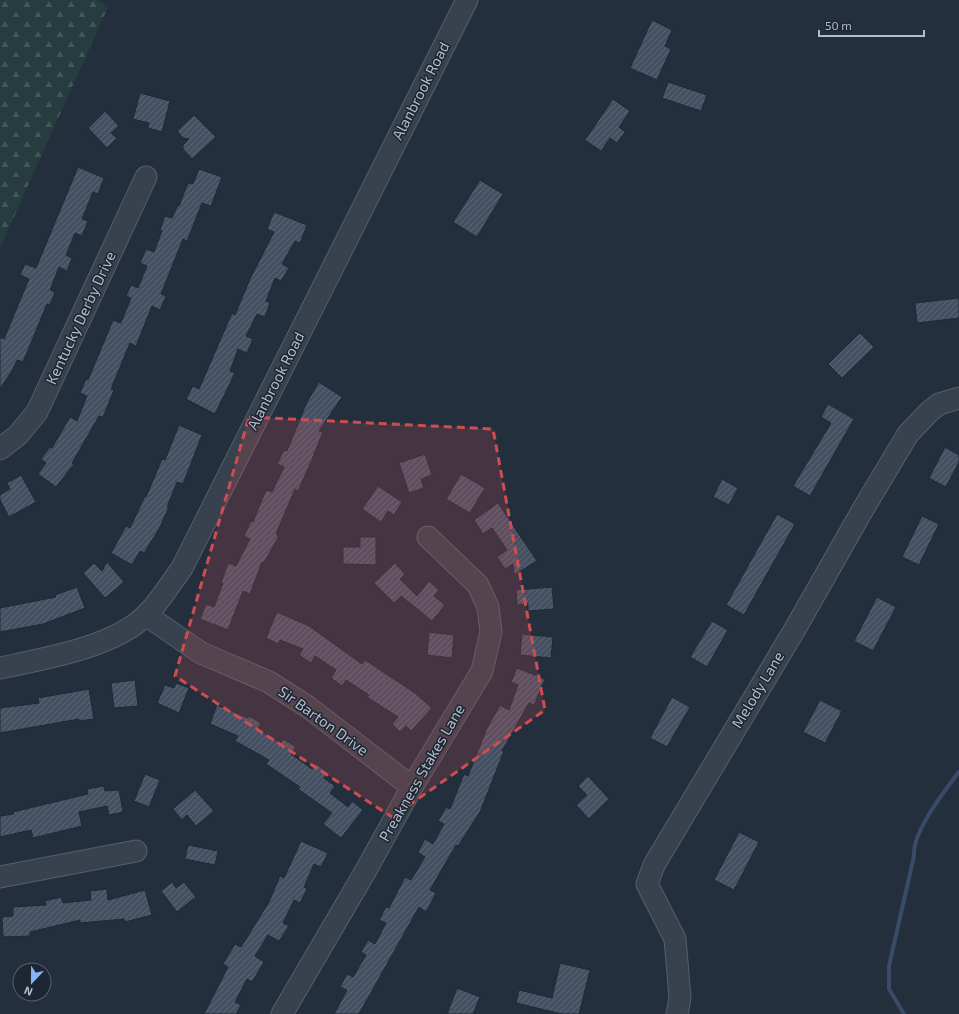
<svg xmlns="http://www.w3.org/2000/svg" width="959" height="1014" viewBox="0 0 959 1014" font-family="'Exo 2',sans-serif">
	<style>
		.forest { fill: url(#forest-firs) }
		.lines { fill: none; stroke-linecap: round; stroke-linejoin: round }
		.stream { stroke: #394c67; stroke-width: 4 }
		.building { fill: url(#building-hatch); stroke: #1f2835 }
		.minor-casing { stroke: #565f6c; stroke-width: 23 }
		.minor { stroke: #38414e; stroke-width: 21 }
		.marked { fill: #ce4d50; fill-opacity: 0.2; stroke: #ce4d50; stroke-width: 3; stroke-dasharray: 8 5; stroke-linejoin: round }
		.labels { text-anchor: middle; stroke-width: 3; stroke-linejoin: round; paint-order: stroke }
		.street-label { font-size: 15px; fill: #b4bcc9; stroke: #1d2633 }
	</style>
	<defs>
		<pattern id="forest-firs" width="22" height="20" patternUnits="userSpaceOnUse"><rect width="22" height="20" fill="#263c3f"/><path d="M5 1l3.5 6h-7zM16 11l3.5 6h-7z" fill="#435659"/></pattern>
		<pattern id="building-hatch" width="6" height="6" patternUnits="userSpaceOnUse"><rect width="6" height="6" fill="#455162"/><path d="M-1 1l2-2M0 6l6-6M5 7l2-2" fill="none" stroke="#5d6877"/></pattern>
	</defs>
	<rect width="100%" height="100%" fill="#242f3e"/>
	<polygon class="forest" points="0,0 98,0 108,7 0,248"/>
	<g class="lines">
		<path class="stream" d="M904 1014 889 989V966L914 856C912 832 945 790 959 772"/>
	</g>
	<g class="building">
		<polygon points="652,20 672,30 665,46 671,49 657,80 630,68"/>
		<polygon points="668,82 707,95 701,111 662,98"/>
		<polygon points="140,93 170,101 162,132 148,128 149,123 133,119"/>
		<polygon points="613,99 630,111 619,127 625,132 617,143 610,138 601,151 585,140"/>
		<polygon points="105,111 119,126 111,133 117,138 107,148 88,128"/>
		<polygon points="194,115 216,137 192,159 183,149 183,145 189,139 183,138 177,131"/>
		<polygon points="78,167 104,178 98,194 93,192 82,219 88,221 82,236 75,233 66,255 72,258 67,271 59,267 50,290 55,292 50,305 47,304 23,362 17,360 13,369 0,389 0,337 4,339 29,279 20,275 25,264 36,268"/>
		<polygon points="199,169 222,177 211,206 202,203 187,241 183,239 161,294 166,296 160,310 152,306 136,346 130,343 111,389 114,390 103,417 99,416 72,463 74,464 56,487 38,474 46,463 41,459 50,447 52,448 70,417 77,421 87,396 80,393 86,379 88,380 113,320 121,323 131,298 126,296 131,285 138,288 147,266 140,263 146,249 154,252 162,231 160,230 165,216 172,218 178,205 179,206 188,183 193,184"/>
		<polygon points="480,180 503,194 477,237 453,222"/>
		<polygon points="274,212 307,225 300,243 295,241 282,264 289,268 281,281 275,278 266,301 270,303 265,317 257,314 246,336 253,339 247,353 238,349 230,371 235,373 215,414 186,399 193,386 199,389 232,313 235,315 250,279 274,232 267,229"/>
		<polygon points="959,298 959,318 917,323 915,303"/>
		<polygon points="860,333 874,347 842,378 828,364"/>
		<polygon points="319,382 342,397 319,431 323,432 311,462 298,491 295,489 276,534 279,536 264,563 262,562 250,594 243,591 228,630 200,619 206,604 214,607 223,583 221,583 228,563 236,566 250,539 244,536 251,521 253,522 266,490 272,492 284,467 277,464 284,450 287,451 307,402"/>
		<polygon points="828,404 854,419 810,496 793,486 831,423 821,417"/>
		<polygon points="179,425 202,435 183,484 177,482 167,507 169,507 159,529 144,553 140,551 132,565 111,553 126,526 130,528 145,496 146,497 162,459 165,460"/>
		<polygon points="945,447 959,455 959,462 946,487 929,478"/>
		<polygon points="425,454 432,475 421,479 424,488 409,493 399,463"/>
		<polygon points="461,474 485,488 470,513 446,499"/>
		<polygon points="21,475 36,502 9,517 0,500 0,495 10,489 7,483"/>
		<polygon points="722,479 738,488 729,505 713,497"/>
		<polygon points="378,486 402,502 394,515 388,511 381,522 362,509"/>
		<polygon points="498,503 537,561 514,575 513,564 505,569 497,557 507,550 492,528 483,534 474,520"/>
		<polygon points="777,514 795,524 744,615 726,605"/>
		<polygon points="922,516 939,524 919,565 902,557"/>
		<polygon points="360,537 376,537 376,565 343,564 343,547 360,547"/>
		<polygon points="107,562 124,582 105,598 83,573 94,563 102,571"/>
		<polygon points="395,563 405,574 400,579 417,596 429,581 439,590 434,596 445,605 432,621 401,596 394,603 374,583"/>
		<polygon points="77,587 85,608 43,624 0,632 0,608 56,597 55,595"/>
		<polygon points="552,587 554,609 528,611 528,604 517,605 516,590"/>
		<polygon points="877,597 896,607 873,651 854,641"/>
		<polygon points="277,612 309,626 362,664 365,660 415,693 432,708 411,731 406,726 400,732 392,724 398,717 367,697 369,695 346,680 342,686 331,678 336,670 315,656 311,663 299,655 303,649 280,640 278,644 266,638"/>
		<polygon points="712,621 728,630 707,667 690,657"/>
		<polygon points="429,632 454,635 452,658 427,655"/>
		<polygon points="522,634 553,637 551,658 520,655"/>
		<polygon points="517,668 545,679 534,705 529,703 502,751 504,751 480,812 458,846 456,845 430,890 436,893 426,912 419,907 359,1014 334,1014 347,990 340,987 347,974 353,977 366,955 361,952 368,940 375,944 386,923 379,920 386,907 389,908 405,877 411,880 425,857 418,852 425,839 433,844 444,824 438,821 446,807 450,809 464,774 468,776 487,728 500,705 509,710 518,685 511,682"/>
		<polygon points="135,680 138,706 114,708 111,683"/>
		<polygon points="176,683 189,688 179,713 157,703 165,685 174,688"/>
		<polygon points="89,689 94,719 79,721 79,719 0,733 0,708 39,703 38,698"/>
		<polygon points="672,697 690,707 667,747 650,738"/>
		<polygon points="820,700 842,711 825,743 803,732"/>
		<polygon points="217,705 248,718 249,716 261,723 257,729 281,743 283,739 296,747 291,754 312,769 316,764 328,773 324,778 335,786 330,793 348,807 352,801 363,810 341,838 323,824 332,813 298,789 300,787 266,764 269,760 235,741 238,736 210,724"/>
		<polygon points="145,774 160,780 149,807 134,801"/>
		<polygon points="588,776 609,799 589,819 576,805 587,795 578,786"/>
		<polygon points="104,786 105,791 119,790 123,812 109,815 107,806 79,812 82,826 33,838 31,830 0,837 0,816 14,814 13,812 88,794 87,789"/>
		<polygon points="195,790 214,811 196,826 187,815 182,820 173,809"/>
		<polygon points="739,832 759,842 734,890 714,880"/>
		<polygon points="301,841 328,853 321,867 314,864 304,887 307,889 300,903 294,900 283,923 289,926 279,941 268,935 255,956 264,962 252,982 247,979 235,1002 241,1005 236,1014 204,1014 228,967 223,964 235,944 241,947 269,902 280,876 284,878"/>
		<polygon points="188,845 218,851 215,865 185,859"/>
		<polygon points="172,882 176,888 184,882 196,897 177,912 161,891"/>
		<polygon points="107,889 108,900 145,890 152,915 125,922 124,919 80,923 80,920 30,932 30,936 3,937 2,917 13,916 13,907 46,905 45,901 61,897 63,903 91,900 90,891"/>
		<polygon points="560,963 590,970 579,1014 562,1014 516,1003 519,990 552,998"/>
		<polygon points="457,988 480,997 473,1014 447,1014"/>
	</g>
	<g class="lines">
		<g class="minor-casing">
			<g id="minor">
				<polyline points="0,449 18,435 37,412 146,177"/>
				<polyline points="146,615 201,653 269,682 308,707 412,787"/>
				<path d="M0 668C43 659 115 647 146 615 160 602 170 584 182 568L467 0"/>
				<polyline points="0,877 136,851"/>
				<polyline points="282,1014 365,872 412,787 482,671 491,632 488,607 478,585 428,537"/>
				<polyline points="677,1014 680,998 675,939 647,884 654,865 795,629 862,511 908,434 929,412 939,404 959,398"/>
			</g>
		</g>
		<use href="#minor" class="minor"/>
	</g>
	<path class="marked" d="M249 417 493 429 545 710 392 817 175 676Z"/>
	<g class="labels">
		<g class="street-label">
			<text transform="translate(421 91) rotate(-63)" y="5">Alanbrook Road</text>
			<text transform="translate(81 318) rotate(-65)" y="5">Kentucky Derby Drive</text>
			<text transform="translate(276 381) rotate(-63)" y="5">Alanbrook Road</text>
			<text transform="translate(758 690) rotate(-59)" y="5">Melody Lane</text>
			<text transform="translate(323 721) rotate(36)" y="5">Sir Barton Drive</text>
			<text transform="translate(422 773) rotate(-60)" y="5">Preakness Stakes Lane</text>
		</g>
	</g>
	<g transform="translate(32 982) rotate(202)"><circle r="19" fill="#1d2633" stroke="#59626f"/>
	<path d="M0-3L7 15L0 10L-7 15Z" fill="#8ab4f8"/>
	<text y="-6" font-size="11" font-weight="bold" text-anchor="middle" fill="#b4bcc9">N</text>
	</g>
	<path d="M819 30v6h105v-6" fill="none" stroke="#b4bcc9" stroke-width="2"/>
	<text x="825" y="30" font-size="12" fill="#b4bcc9" stroke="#1d2633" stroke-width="3" paint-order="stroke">50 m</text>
</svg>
